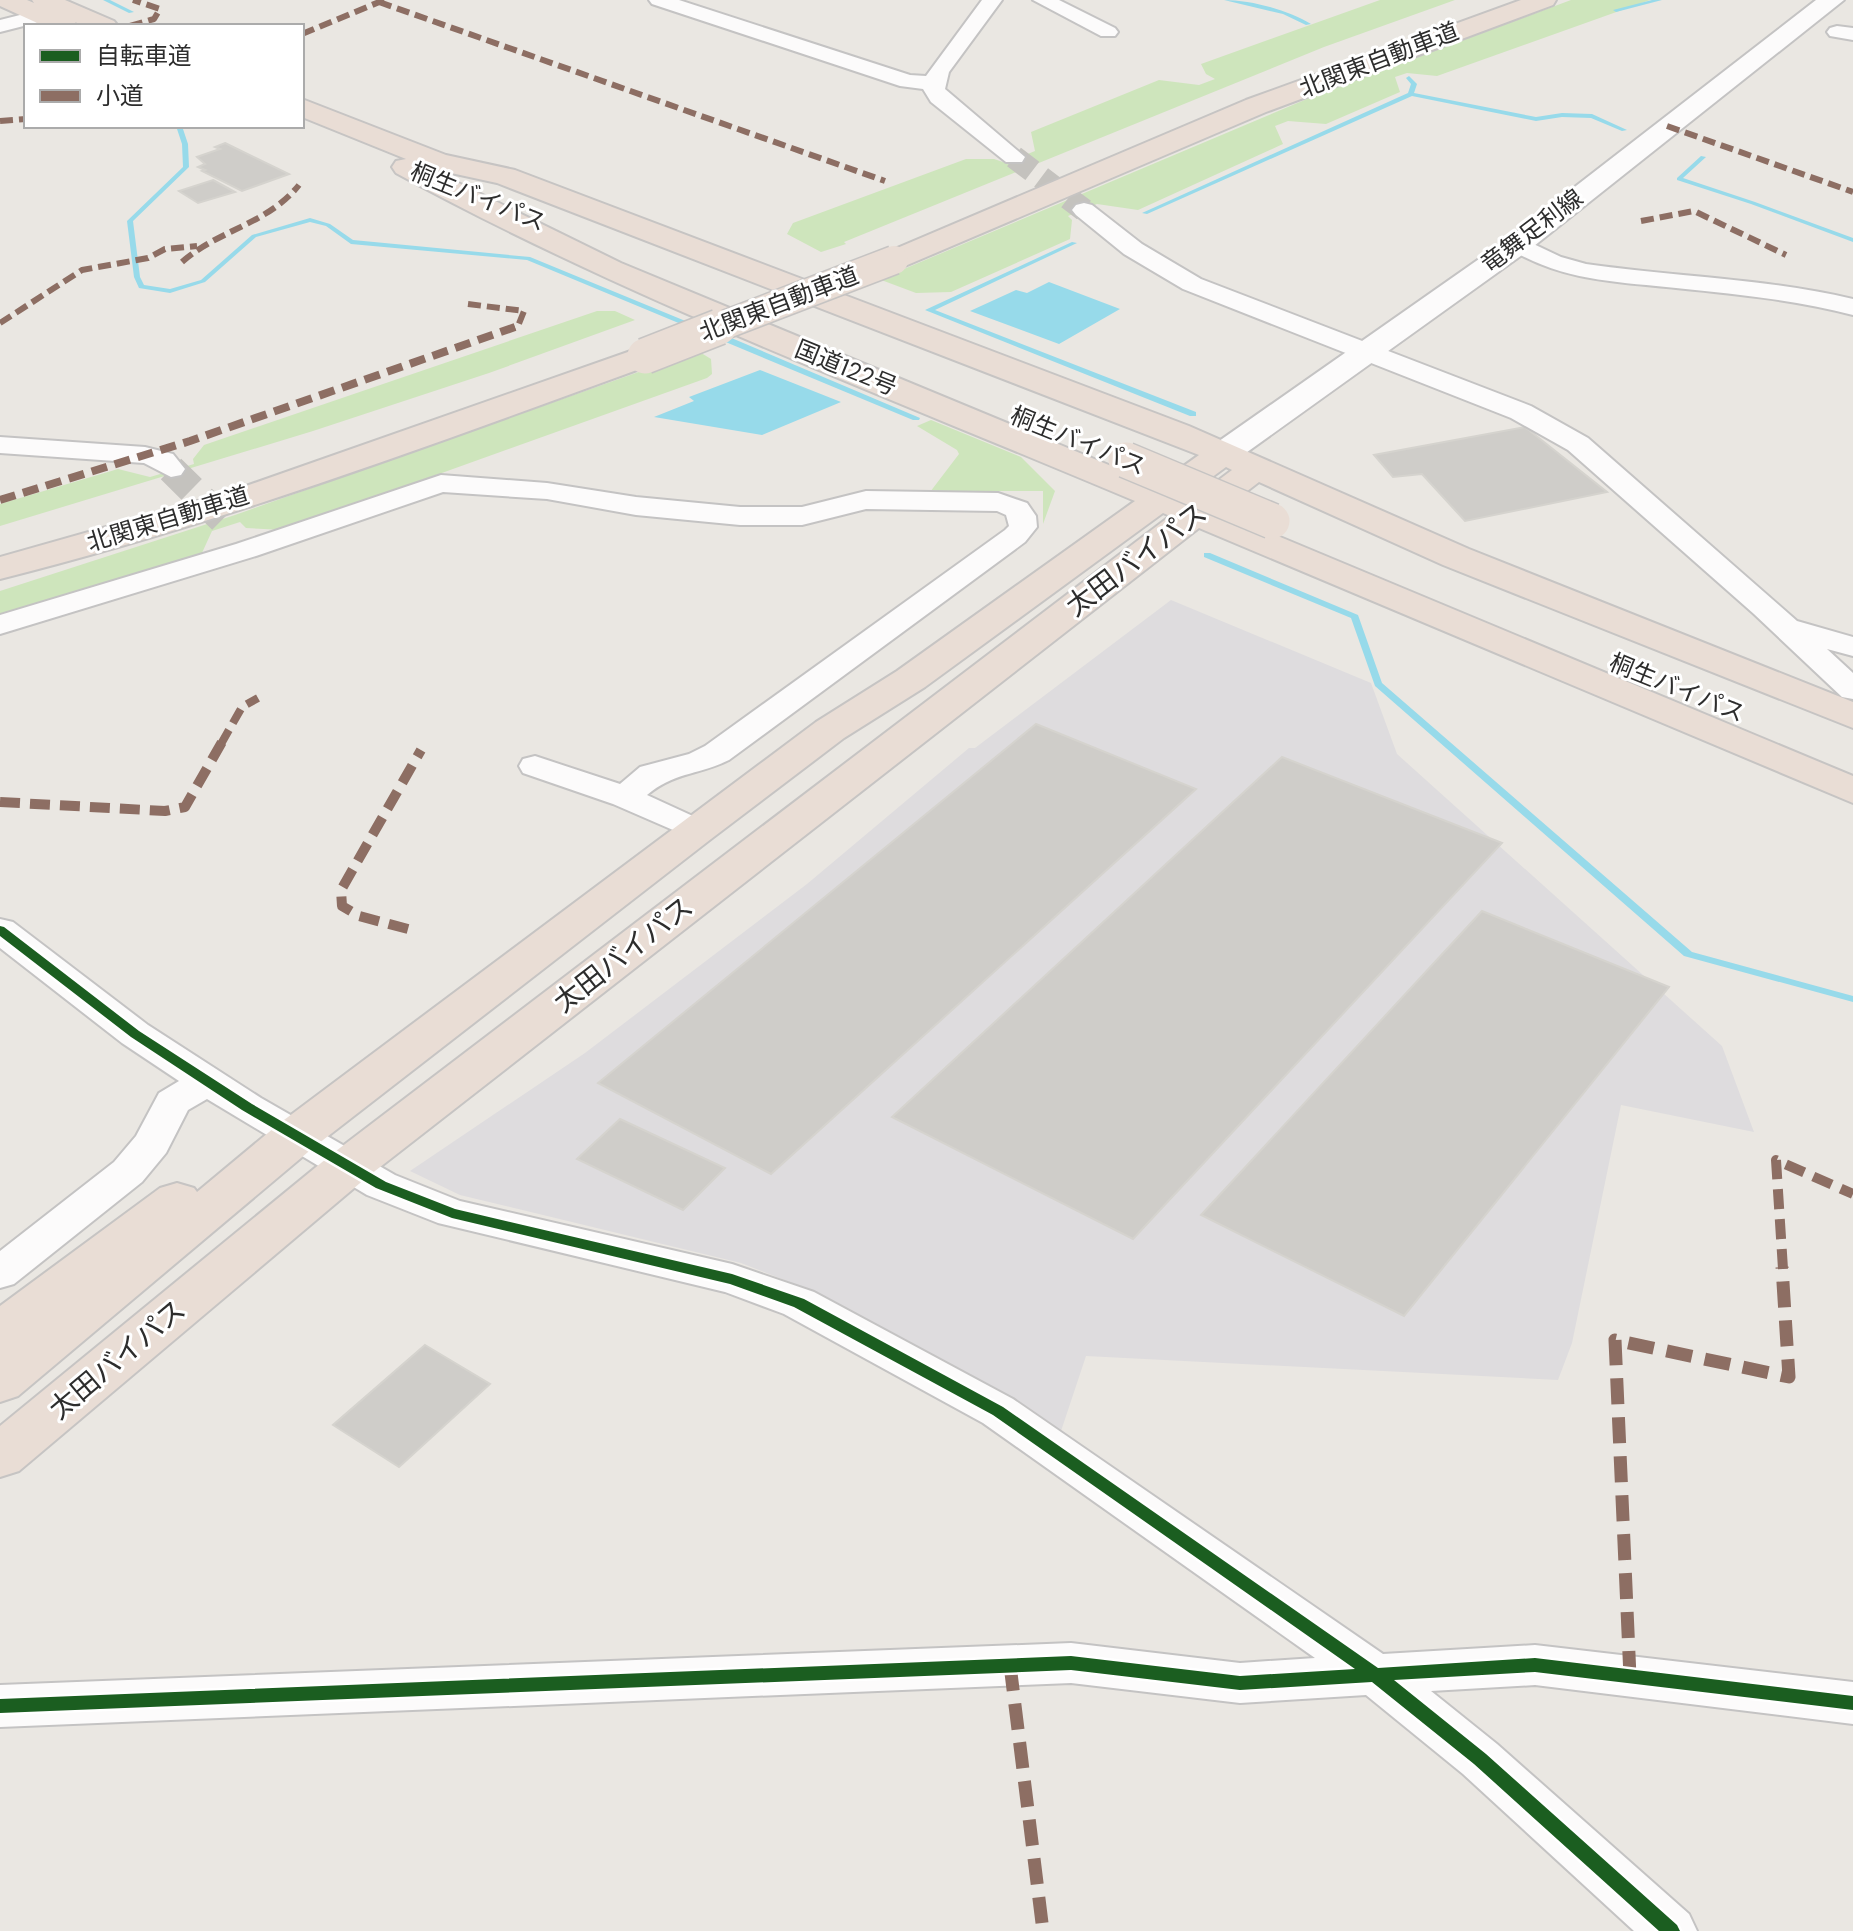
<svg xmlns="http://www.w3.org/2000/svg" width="1853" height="1931" viewBox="0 0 1853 1931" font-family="'DM Sans','Noto Sans JP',sans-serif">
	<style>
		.industrial { fill: #dedcde }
		.green { fill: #cee5bc }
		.water { fill: #97daea }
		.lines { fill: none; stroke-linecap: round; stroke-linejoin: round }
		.stream { fill: #97daea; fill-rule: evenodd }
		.building { fill: #cfcdc9; stroke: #d5d3ce; stroke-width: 2 }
		.street-tunnel-far1 { stroke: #c4c2be; stroke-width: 23; stroke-dasharray: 23 11; stroke-linecap: butt }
		.street-tunnel { stroke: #c4c2be; stroke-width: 29; stroke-dasharray: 29 14; stroke-linecap: butt }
		.street-casing { stroke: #c4c3c3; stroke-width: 4 }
		.secondary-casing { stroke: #c4c3c3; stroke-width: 4 }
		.highway-casing { stroke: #c6c4c3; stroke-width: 4 }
		.street { fill: #fcfbfb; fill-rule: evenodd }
		.secondary { fill: #fcfbfb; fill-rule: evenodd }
		.highway { fill: #e9ddd5; fill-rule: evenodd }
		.highway-bridge-far1-casing { stroke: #c6c4c3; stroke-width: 31; stroke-linecap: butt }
		.highway-bridge-casing { stroke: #c6c4c3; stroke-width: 38; stroke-linecap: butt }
		.highway-bridge-far1 { stroke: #e9ddd5; stroke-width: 28 }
		.highway-bridge { stroke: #e9ddd5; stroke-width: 35 }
		.quiet-far3 { stroke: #8d6e63; stroke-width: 6; stroke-dasharray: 13 6; stroke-linecap: butt }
		.quiet-far2 { stroke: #8d6e63; stroke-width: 8; stroke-dasharray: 16 8; stroke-linecap: butt }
		.quiet-far1 { stroke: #8d6e63; stroke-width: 10; stroke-dasharray: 20 10; stroke-linecap: butt }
		.quiet { stroke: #8d6e63; stroke-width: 13; stroke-dasharray: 26 13; stroke-linecap: butt }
		.cycleway-casing { stroke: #fff; stroke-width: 5 }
		.cycleway { fill: #1b5e20; fill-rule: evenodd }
		.labels { text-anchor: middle; stroke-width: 6; stroke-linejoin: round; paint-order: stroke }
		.far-street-label { font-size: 24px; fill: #2d2d2d; stroke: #fff }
		.street-label { font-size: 28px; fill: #2d2d2d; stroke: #fff }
	</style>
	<rect width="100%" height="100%" fill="#eae7e2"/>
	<polygon class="industrial" points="1171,600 1371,683 1397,754 1722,1046 1754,1132 1621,1105 1572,1343 1558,1380 1086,1356 1059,1437 805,1288 741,1263 460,1195 410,1171 585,1053 807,884 969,748 975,748"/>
	<g class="green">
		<polygon points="1380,0 1455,0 1324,47 844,242 846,244 821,252 787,234 793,223 966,159 994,159 1006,163 1035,151 1031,132 1159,80 1199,85 1215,79 1206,74 1201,64"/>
		<polygon points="1571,0 1650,0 1437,76 1407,73 1395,77 1400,92 1326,124 1288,121 1275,126 1283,144 1138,210 1097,204 1068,216 1072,220 1070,239 951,292 916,293 876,278 904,269 1326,91"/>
		<polygon points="597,311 615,311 635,320 489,373 313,431 0,526 0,504 118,469 150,477 194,464 193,459 204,445"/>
		<polygon points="698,351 711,359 712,374 707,378 283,530 246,528 240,522 212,531 201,555 0,615 0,591 235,515"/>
		<polygon points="931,420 1021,457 1055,491 1043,524 1043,491 973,491 927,496 959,454 957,450 917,426"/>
	</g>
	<g class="water">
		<polygon points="1049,282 1120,309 1059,344 970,311 1016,290 1027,293"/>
		<polygon points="760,370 841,402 762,435 654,417 694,401 689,397"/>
	</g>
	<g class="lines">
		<g class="stream">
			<polygon points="103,0 110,0 134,12 129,13"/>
			<path d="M1224 0C1251 0 1288 10 1311 24L1306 25 1283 14Z"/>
			<polygon points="1652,0 1662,0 1616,12 1613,10"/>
			<polygon points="1409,76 1417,84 1414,93 1536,117 1562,113 1592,114 1627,130 1622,131 1591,118 1562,117 1536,121 1412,96 1147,214 1142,213 1408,93 1411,84 1406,78"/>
			<polygon points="176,126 182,126 188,144 189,167 133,221 140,277 144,285 170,289 201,280 252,235 310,218 330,224 353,240 530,257 700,327 693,329 527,260 351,244 326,226 310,222 256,237 205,282 170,293 139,288 134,277 127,221 183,167 182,144"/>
			<polygon points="1701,156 1706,157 1683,178 1755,202 1853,238 1853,242 1751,204 1677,180 1677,178"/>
			<polygon points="1072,242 1077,243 935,310 1196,412 1196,416 1190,416 925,310"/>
			<polygon points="716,334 722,334 920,418 919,420 913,420 716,338"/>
			<polygon points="1204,553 1210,553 1358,615 1382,683 1692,952 1853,996 1853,1002 1684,956 1375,686 1351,618 1204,557"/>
		</g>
	</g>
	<g class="building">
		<polygon points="225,143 289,174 242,191 202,171 205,170 198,167 205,164 197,157 220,149 215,147"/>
		<polygon points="213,180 235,192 198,203 179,191"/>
		<polygon points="1525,427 1607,492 1465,521 1422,474 1393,477 1374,455"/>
		<polygon points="1036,724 1196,789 771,1174 598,1083"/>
		<polygon points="1282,757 1502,843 1133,1239 892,1117"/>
		<polygon points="1482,911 1669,987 1404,1316 1201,1215"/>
		<polygon points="620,1119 725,1168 683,1210 577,1159"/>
		<polygon points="425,1345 490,1384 399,1467 333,1425"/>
	</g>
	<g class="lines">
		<polyline class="street-tunnel-far1" points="1014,157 1084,210"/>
		<polyline class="street-tunnel" points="171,469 229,526"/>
		<g class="street-casing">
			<g id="street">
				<polygon points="649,0 679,0 910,75 926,76 982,0 1002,0 949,72 945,89 1025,157 1022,162 1006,162 931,102 923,89 900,86 652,4"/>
				<polygon points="1033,0 1059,0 1115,28 1118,32 1115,36 1101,36"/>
				<polygon points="40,10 47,12 50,16 47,20 0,32 0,20"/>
				<polygon points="1837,26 1853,28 1853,40 1830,36 1827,32 1830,28"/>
				<polygon points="1084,203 1092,205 1142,244 1201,279 1531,406 1588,438 1797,621 1853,637 1853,656 1827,649 1853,673 1853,699 1842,697 1754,614 1568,450 1511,418 1183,289 1124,254 1076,215 1072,210 1076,205"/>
				<path d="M1519 237 1561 257 1586 264C1675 277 1765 278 1853 299V315C1795 300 1736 294 1676 288 1618 282 1562 281 1510 249L1507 244 1510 239Z"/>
				<polygon points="0,437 145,447 173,454 185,469 181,475 171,477 144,463 0,453"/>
				<path d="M441 475 547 483 636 497 740 507H802L866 491 998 493 1027 503 1036 516 1037 527 1025 542 729 760C699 775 674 772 647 795L708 823 713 830 708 837 696 840 613 804 523 773 519 766 523 759 535 756 620 784 640 767 689 754 705 746 1005 530 1009 526 1006 515 997 511 866 509 802 525H740L636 515 547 499 443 492 256 556 0 634V615L236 544Z"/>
				<polygon points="0,919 13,922 148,1025 261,1098 395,1175 460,1201 732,1264 814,1292 1013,1399 1383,1654 1535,1645 1853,1682 1853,1724 1535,1685 1431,1691 1497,1744 1689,1914 1697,1931 1634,1931 1463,1774 1366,1695 1240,1703 1071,1683 0,1727 0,1685 1071,1643 1240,1663 1315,1658 983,1423 784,1314 725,1292 438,1223 367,1195 207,1099 188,1110 166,1153 142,1182 14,1284 0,1288 0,1251 114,1162 136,1136 159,1093 179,1081 122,1043 0,948"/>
			</g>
		</g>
		<g class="secondary-casing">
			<polygon id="secondary" points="1816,0 1844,0 1529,250 1236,460 1224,463 1212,460 1207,453 1212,446 1509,238"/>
		</g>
		<g class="highway-casing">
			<g id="highway">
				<polygon points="0,0 27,0 34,3 32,0 65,0 114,21 118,26 84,26 75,22 78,26 44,26 0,6"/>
				<polygon points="1521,0 1556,0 1553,5 1266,112 905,266 894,269 883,266 879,260 883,254 1246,100"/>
				<path d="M302 99 446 155 515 170 1189 426 1469 549 1853 702V728L1443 565 1259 482 1220 512 1853 776V803L1199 528 366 1178 19 1471 0 1477V1426L332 1154 1170 516 1163 513 925 687 844 738 711 839 314 1147 18 1396 0 1402V1306L160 1188 177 1183 194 1188 197 1192 280 1123 816 722 897 671 1135 501C887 396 633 302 396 173L392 167 396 161 406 159 302 117ZM428 168 497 183 1199 455 1157 485 621 263ZM1226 467 1232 470 1192 500 1185 497Z"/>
				<path d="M645 346 656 349 661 356 656 363C440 442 224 523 0 579V557L226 493Z"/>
			</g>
		</g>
		<use href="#street" class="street"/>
		<use href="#secondary" class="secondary"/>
		<use href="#highway" class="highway"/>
		<g class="highway-bridge-far1-casing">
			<polyline id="highway-bridge-far1" points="714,329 894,260"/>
		</g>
		<g class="highway-bridge-casing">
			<g id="highway-bridge">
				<polyline points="645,356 719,327"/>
				<polyline points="1126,460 1272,521"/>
			</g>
		</g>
		<use href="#highway-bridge-far1" class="highway-bridge-far1"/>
		<use href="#highway-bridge" class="highway-bridge"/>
		<g class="quiet-far3">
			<polyline points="379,2 885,181"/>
			<polyline points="130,26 154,19 160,9 133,0"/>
			<polyline points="302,34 384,0"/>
			<polyline points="0,121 26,119"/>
			<polyline points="1667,126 1853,192"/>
			<polyline points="1641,221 1694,211 1786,255"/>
			<path d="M182 262C218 230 268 224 299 185"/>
			<polyline points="468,304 524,311 518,326 510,329"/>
			<polyline points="0,323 82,270 148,258 165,249 197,246"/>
		</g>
		<g class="quiet-far2">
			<polyline points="0,500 190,441 515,327"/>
			<polyline points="221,744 242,707 258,698"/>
		</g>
		<g class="quiet-far1">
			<polyline points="0,802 165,811 185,807 222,742"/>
			<polyline points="408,929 359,916 342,906 341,890 421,750"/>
			<polyline points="1783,1269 1776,1160 1853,1194"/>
		</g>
		<g class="quiet">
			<polyline points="1010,1665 1043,1931"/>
			<polyline points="1630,1677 1615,1340 1789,1377 1782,1267"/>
		</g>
		<g class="cycleway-casing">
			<polygon id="cycleway" points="0,926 4,927 139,1031 252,1104 386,1182 455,1209 732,1274 804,1299 1003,1407 1378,1668 1535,1658 1853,1696 1853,1710 1535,1672 1394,1680 1486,1754 1677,1925 1680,1931 1659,1931 1474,1764 1372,1682 1240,1690 1071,1670 0,1713 0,1699 1071,1656 1240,1676 1355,1669 993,1415 794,1307 730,1284 452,1218 376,1188 242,1110 131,1037 0,936"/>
		</g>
		<use href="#cycleway" class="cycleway"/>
	</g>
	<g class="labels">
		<g class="far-street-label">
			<text transform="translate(1379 60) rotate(-21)" y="8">北関東自動車道</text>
			<text transform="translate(478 197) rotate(22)" y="8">桐生バイパス</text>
			<text transform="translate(1532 231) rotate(-37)" y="8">竜舞足利線</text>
			<text transform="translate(779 304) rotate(-21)" y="8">北関東自動車道</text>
			<text transform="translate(846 368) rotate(22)" y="8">国道122号</text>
			<text transform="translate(1078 441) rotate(22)" y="8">桐生バイパス</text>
			<text transform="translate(168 519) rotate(-17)" y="8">北関東自動車道</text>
			<text transform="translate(1677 688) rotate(22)" y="8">桐生バイパス</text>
		</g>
		<g class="street-label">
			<text transform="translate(1136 559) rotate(-37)" y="10">太田バイパス</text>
			<text transform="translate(623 954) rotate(-38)" y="10">太田バイパス</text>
			<text transform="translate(117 1359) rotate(-40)" y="10">太田バイパス</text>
		</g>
	</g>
	<rect x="24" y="24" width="280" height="104" fill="#ffffff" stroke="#ababab" stroke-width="2"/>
	<rect x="40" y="50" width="40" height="12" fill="#1b5e20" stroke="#ababab" stroke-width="2"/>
	<text x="96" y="64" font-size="24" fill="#2d2d2d">自転車道</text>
	<rect x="40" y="90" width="40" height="12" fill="#8d6e63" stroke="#ababab" stroke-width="2"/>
	<text x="96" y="104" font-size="24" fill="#2d2d2d">小道</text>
</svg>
